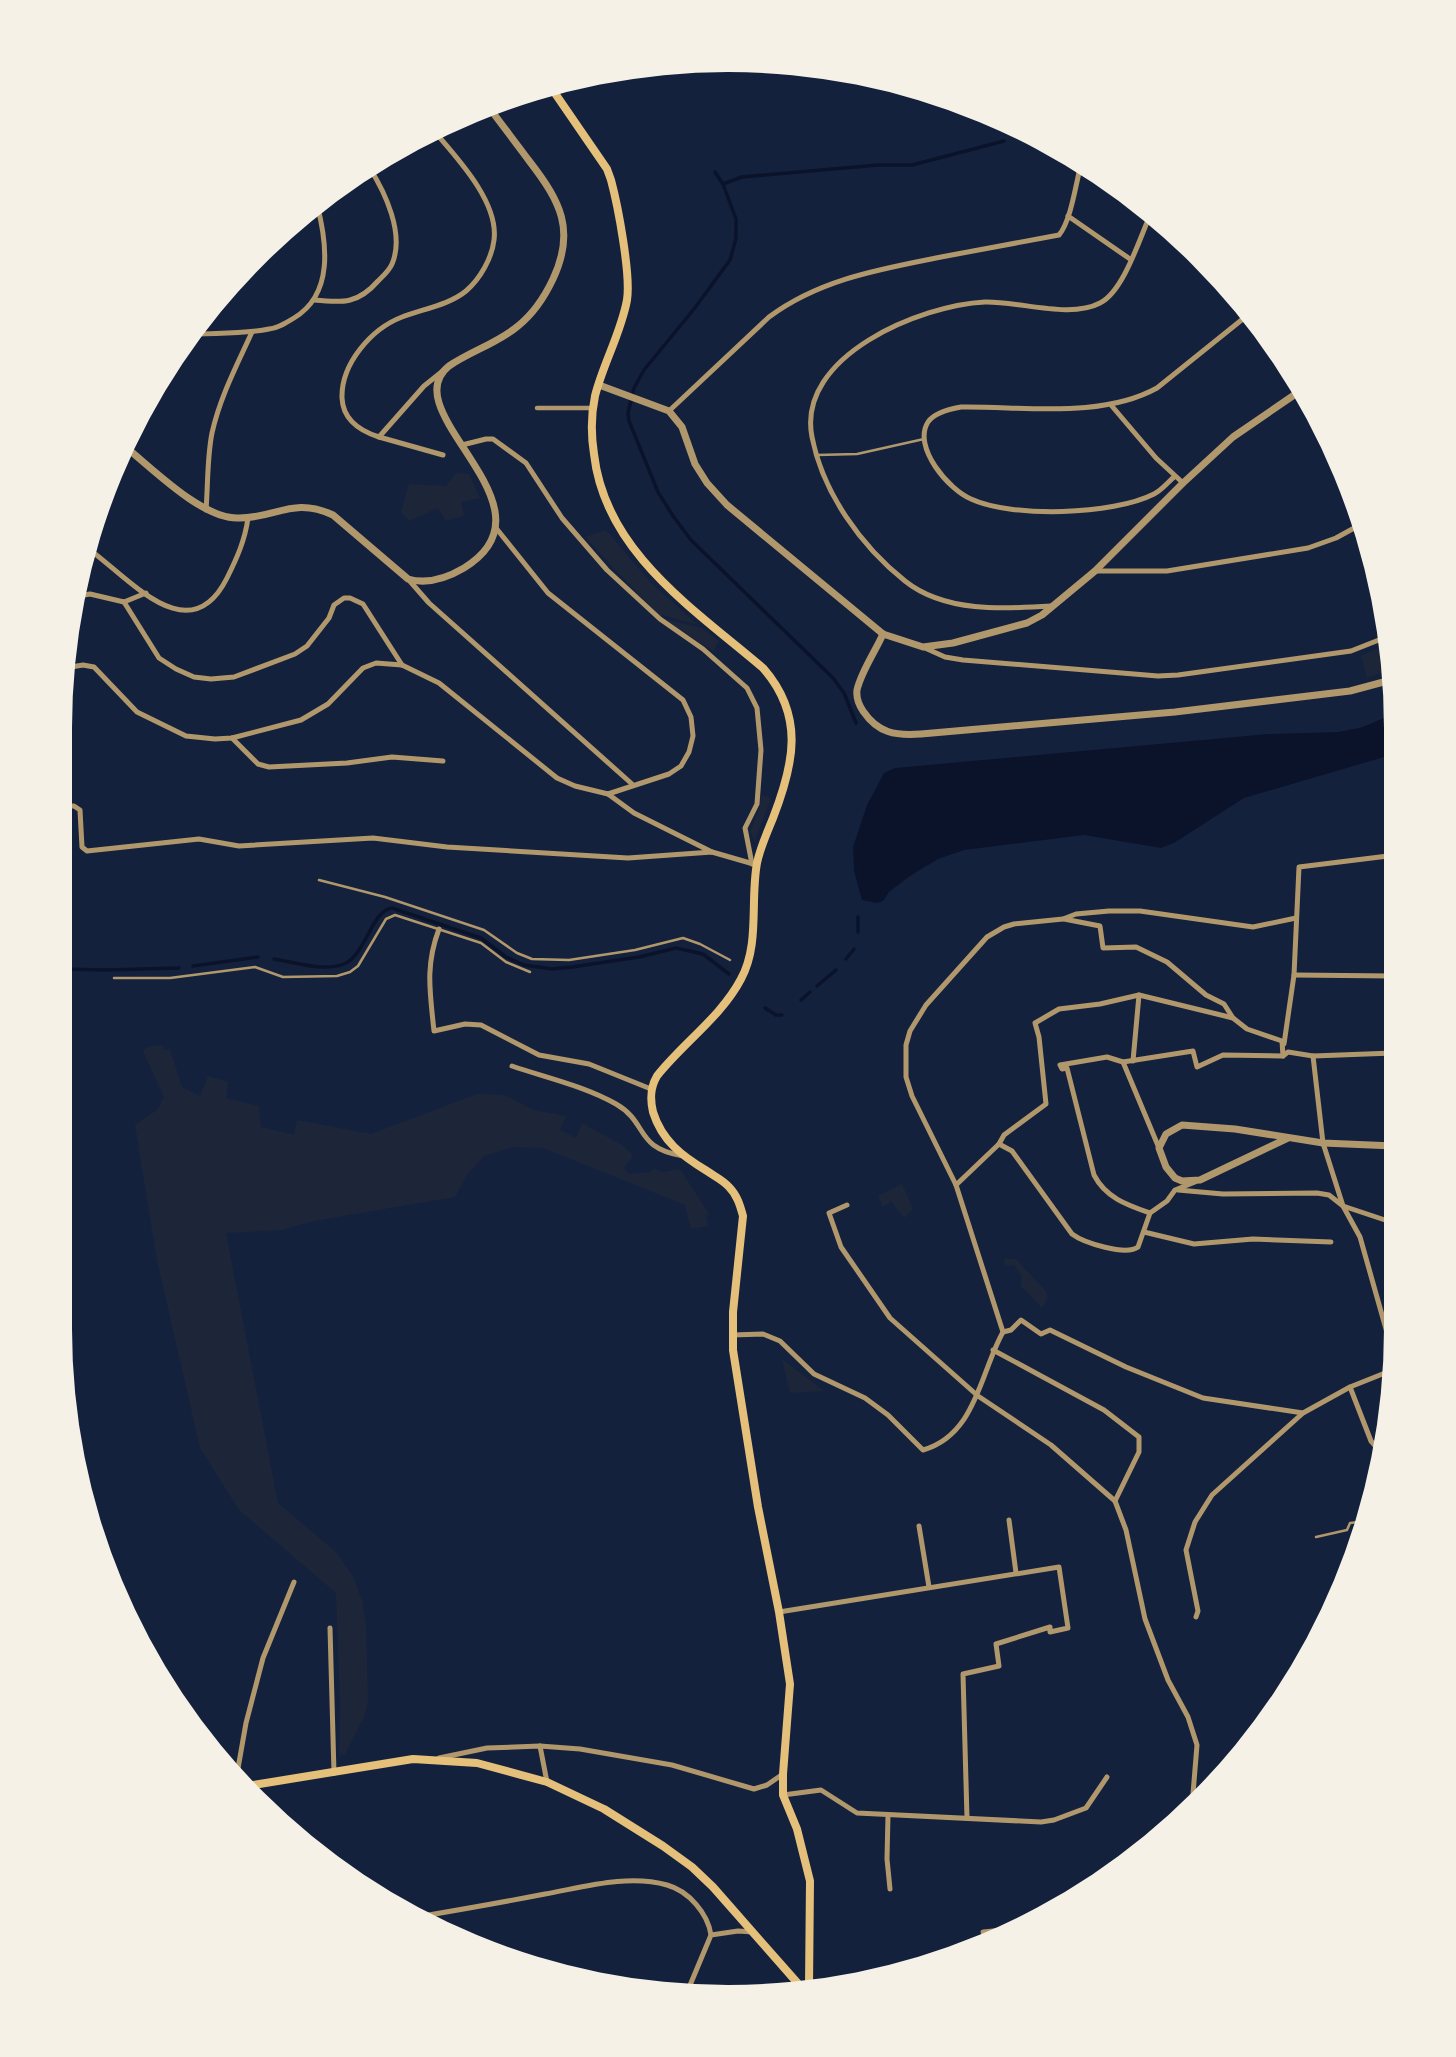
<svg xmlns="http://www.w3.org/2000/svg" width="1456" height="2057" viewBox="0 0 1456 2057" font-family="'Varela Round',sans-serif">
	<style>
		.green { fill: #1d2539 }
		.water { fill: #0b132b }
		.lines { fill: none; stroke-linecap: round; stroke-linejoin: round }
		.stream { stroke: #0b132b; stroke-width: 3.5 }
		.service { stroke: #b1986c; stroke-width: 2.5 }
		.pedestrian { stroke: #b1986c; stroke-width: 4.5 }
		.minor { stroke: #b1986c; stroke-width: 5 }
		.tertiary { stroke: #b1986c; stroke-width: 7 }
		.secondary { stroke: #e5c07b; stroke-width: 8 }
	</style>
	<rect width="100%" height="100%" fill="#14213d"/>
	<g class="green">
		<polygon points="456,473 469,474 480,498 461,502 464,516 446,521 438,508 409,521 401,512 409,484 446,486"/>
		<polygon points="606,530 651,583 698,625 662,615 660,617 585,537"/>
		<polygon points="664,619 702,628 719,641 713,651"/>
		<polygon points="1391,642 1391,669 1367,678 1361,656"/>
		<polygon points="761,795 771,798 755,841 750,832 760,807"/>
		<polygon points="163,1045 164,1050 170,1049 182,1087 200,1096 208,1076 228,1082 226,1098 259,1106 261,1127 294,1135 297,1120 371,1134 477,1094 505,1095 533,1110 566,1116 560,1130 576,1138 582,1123 622,1145 631,1153 632,1158 624,1168 629,1174 650,1172 654,1168 662,1172 680,1169 709,1214 706,1216 708,1226 691,1229 685,1205 543,1148 513,1147 484,1156 466,1176 455,1197 314,1221 282,1230 226,1233 278,1503 336,1552 353,1576 362,1601 366,1625 368,1702 365,1715 345,1754 339,1756 340,1704 336,1593 239,1510 200,1448 157,1260 135,1125 157,1110 164,1097 143,1051 150,1046"/>
		<polygon points="902,1184 913,1209 904,1218 891,1201 883,1207 878,1196"/>
		<polygon points="1004,1259 1016,1259 1045,1290 1048,1297 1042,1308 1021,1286 1022,1276 1014,1265 1005,1266"/>
		<polygon points="782,1359 824,1391 790,1393"/>
	</g>
	<polygon class="water" points="1391,715 1391,755 1244,798 1174,843 1161,848 1084,835 964,850 938,859 910,876 889,892 883,901 877,903 862,900 854,871 853,847 867,805 884,773 895,768 1268,734 1338,732 1363,727"/>
	<g class="lines">
		<g class="stream">
			<polyline points="715,172 723,184 736,219 736,238 730,260 694,309 644,370 634,388 628,413 629,421 658,492 673,516 691,540 833,678 844,693 856,723"/>
			<polyline points="723,184 742,177 878,165 912,165 1004,141"/>
			<polyline points="858,917 858,932"/>
			<path d="M274 959C294 962 324 972 344 964 366 955 371 911 392 908L481 938 506 957 524 965 552 969 572 967 639 957 676 948 703 954 729 974"/>
			<polyline points="846,959 854,949"/>
			<polyline points="193,966 258,957"/>
			<polyline points="60,969 106,970 179,968"/>
			<polyline points="817,986 836,970"/>
			<polyline points="801,1000 810,992"/>
			<polyline points="765,1008 776,1015 782,1015"/>
		</g>
		<g class="service">
			<polyline points="817,455 857,454 924,439"/>
			<polyline points="319,880 385,897 484,930 517,953 532,959 569,960 635,950 683,938 700,944 730,960"/>
			<polyline points="114,978 170,978 255,967 283,977 337,976 350,972 358,966 386,919 395,915 481,943 506,962 530,972"/>
			<polyline points="1316,1537 1347,1530 1350,1523 1367,1521"/>
		</g>
		<polyline class="pedestrian" points="537,408 592,408"/>
		<g class="minor">
			<path d="M434 131C457 158 499 202 494 240 492 258 480 279 466 291 449 305 423 309 402 317 371 329 341 364 342 398 343 420 360 431 379 437L424 386 444 370"/>
			<polyline points="1068,216 1130,259"/>
			<path d="M314 300C343 303 358 304 378 281 383 276 389 271 392 264 405 234 385 192 369 167"/>
			<path d="M198 334C222 333 246 334 269 329 278 328 286 323 294 318 334 294 327 243 317 204"/>
			<polyline points="1111,405 1156,458 1183,483"/>
			<path d="M669 411 769 317C820 279 881 269 941 257 980 250 1020 242 1059 235 1071 221 1076 183 1081 164"/>
			<polyline points="379,437 443,455"/>
			<polyline points="462,445 486,439 493,439 526,463 562,518 607,570 660,619 703,649 747,688 757,708 761,750 757,804 745,828 752,864"/>
			<path d="M1174 477C1168 482 1162 490 1154 494 1113 515 1012 518 971 499 949 490 912 447 928 422 934 413 950 409 961 407 1023 406 1101 419 1157 388L1249 314"/>
			<path d="M206 510C208 485 207 458 212 433 220 397 237 365 252 332"/>
			<path d="M90 550C131 580 190 652 227 578 237 558 245 540 248 518"/>
			<polyline points="1095,571 1167,571 1308,548 1336,538 1356,527"/>
			<polyline points="408,579 429,603 632,784"/>
			<polyline points="73,597 90,594 124,602 146,593"/>
			<polyline points="124,602 159,658 176,669 194,677 211,679 234,677 295,654 307,646 329,618 334,605 344,598 350,598 363,604 402,665"/>
			<path d="M1053 606C1004 609 945 613 905 581 861 546 823 493 812 437 796 356 921 305 985 302 1019 301 1070 319 1100 303 1124 291 1140 237 1151 213"/>
			<polyline points="925,648 945,657 963,660 1158,676 1178,675 1351,651 1389,636"/>
			<polyline points="65,668 83,665 94,667 137,712 186,736 215,739 232,738 301,720 328,704 363,668 376,663 402,665 439,683 557,778 575,786 608,794 669,774 681,766 689,752 693,736 691,717 683,700 548,593 496,528"/>
			<polyline points="232,738 258,764 269,767 347,763 392,757 443,761"/>
			<polyline points="608,794 634,813 712,852"/>
			<polyline points="60,806 74,806 80,810 82,847 87,851 199,839 239,846 373,838 447,847 628,858 712,852 757,865"/>
			<polyline points="1388,856 1388,868 1392,876"/>
			<polyline points="1064,919 1100,926 1103,948 1136,947 1167,962 1206,995 1224,1004 1233,1018 1247,1029 1282,1041 1283,1056"/>
			<path d="M439 929C425 966 430 992 434 1031L465 1024 481 1025 539 1055 589 1064 651 1089"/>
			<polyline points="1294,975 1393,976"/>
			<polyline points="1284,1044 1294,975 1299,867 1388,856"/>
			<polyline points="1313,1056 1323,1143 1343,1206 1360,1237 1395,1361"/>
			<polyline points="1133,1061 1139,995"/>
			<polyline points="1123,1062 1159,1148"/>
			<path d="M512 1066C547 1078 584 1086 616 1104 649 1123 634 1148 683 1156"/>
			<path d="M999 1144 1012 1151 1072 1234C1084 1243 1126 1256 1138 1247L1150 1213 1167 1201 1175 1190 1195 1182"/>
			<polyline points="956,1185 999,1144 1004,1135 1046,1104 1039,1037 1035,1023 1059,1009 1100,1004 1139,995 1233,1018"/>
			<polyline points="1178,1190 1223,1194 1317,1193 1329,1195 1343,1206 1394,1223"/>
			<polyline points="847,1205 829,1213 841,1247 890,1318 978,1396 1051,1445 1115,1501 1126,1530 1145,1619 1168,1680 1188,1717 1197,1745 1192,1806"/>
			<path d="M1150 1213C1127 1205 1106 1198 1094 1175L1067 1068 1062 1069 1060 1065 1107 1057 1123 1062 1193 1051 1197 1067 1223 1055 1283 1056 1288 1052 1313 1056 1393 1053"/>
			<polyline points="1144,1232 1194,1244 1253,1239 1331,1242"/>
			<polyline points="1003,1332 1011,1330 1021,1320 1041,1334 1050,1330 1126,1367 1203,1398 1303,1413"/>
			<path d="M732 1335 763 1334 780 1341 814 1374 865 1398 888 1415 923 1450C976 1435 980 1373 1003 1332L956 1185 912 1096 906 1077V1045L910 1031 926 1005 987 937 1004 927 1014 924 1063 919 1076 914 1109 911H1140L1253 927 1296 918"/>
			<polyline points="993,1350 1104,1410 1139,1437 1139,1452 1115,1501"/>
			<polyline points="1350,1387 1371,1441 1378,1449 1380,1467"/>
			<polyline points="74,1438 78,1452 78,1470"/>
			<polyline points="1009,1520 1016,1573"/>
			<polyline points="919,1526 929,1587"/>
			<polyline points="779,1612 1059,1567 1068,1628 1050,1632 1050,1627 996,1644 999,1666 963,1674 967,1818"/>
			<polyline points="1196,1617 1198,1611 1186,1550 1195,1522 1212,1495 1303,1413 1350,1387 1395,1369"/>
			<polyline points="330,1628 334,1773"/>
			<polyline points="540,1746 547,1782"/>
			<polyline points="439,1758 487,1748 540,1746 580,1749 672,1765 754,1789 767,1785 783,1774"/>
			<polyline points="237,1774 246,1723 263,1658 294,1582"/>
			<polyline points="783,1795 821,1790 857,1813 1041,1822 1054,1820 1086,1808 1107,1777"/>
			<polyline points="888,1815 887,1859 890,1889"/>
			<path d="M423 1916C464 1909 504 1902 545 1894 584 1887 628 1874 667 1885 689 1891 708 1914 711 1935"/>
			<polyline points="983,1932 1024,1928"/>
			<polyline points="688,1990 711,1935 738,1931 753,1932"/>
		</g>
		<g class="tertiary">
			<polyline points="599,385 669,411 682,427 695,464 707,483 727,505 883,634 923,647 953,643 1027,623 1042,615 1095,571 1183,483 1233,437 1300,391"/>
			<path d="M128 449C155 471 202 518 237 518 275 519 293 496 333 515L408 579C428 585 447 578 464 568 564 507 391 412 449 366 471 351 498 343 518 326 533 314 545 296 553 279 576 230 560 201 530 162 516 143 502 125 488 106"/>
			<path d="M883 634C875 652 861 672 857 690 856 698 859 705 863 711 878 733 895 736 921 734L1175 712 1350 691 1391 680"/>
			<polyline points="1288,1138 1200,1180 1182,1181 1175,1178 1166,1167 1159,1148 1166,1134 1182,1125 1235,1129 1323,1143 1394,1146"/>
		</g>
		<g class="secondary">
			<path d="M550 86 607 169 611 180C618 206 631 275 627 300 621 333 603 364 595 396 591 415 591 435 594 454 605 552 694 609 763 668 805 716 794 764 773 818 767 833 760 848 757 863 750 901 760 944 741 979 721 1017 683 1043 657 1076 650 1088 650 1099 653 1112 662 1141 682 1156 707 1171 714 1176 723 1180 729 1187 737 1195 740 1205 743 1216L733 1312V1350L758 1507 779 1612 790 1684 783 1774V1795L797 1829 810 1881 809 1986"/>
			<polyline points="247,1786 413,1759 477,1763 547,1782 604,1809 663,1846 692,1867 713,1887 801,1987"/>
		</g>
	</g>
	<path d="M0 0H1456V2057H0ZM728 72H728A656 656 0 0 1 1384 728V1329A656 656 0 0 1 728 1985H728A656 656 0 0 1 72 1329V728A656 656 0 0 1 728 72Z" fill="#f6f1e7" fill-rule="evenodd"/>
</svg>
